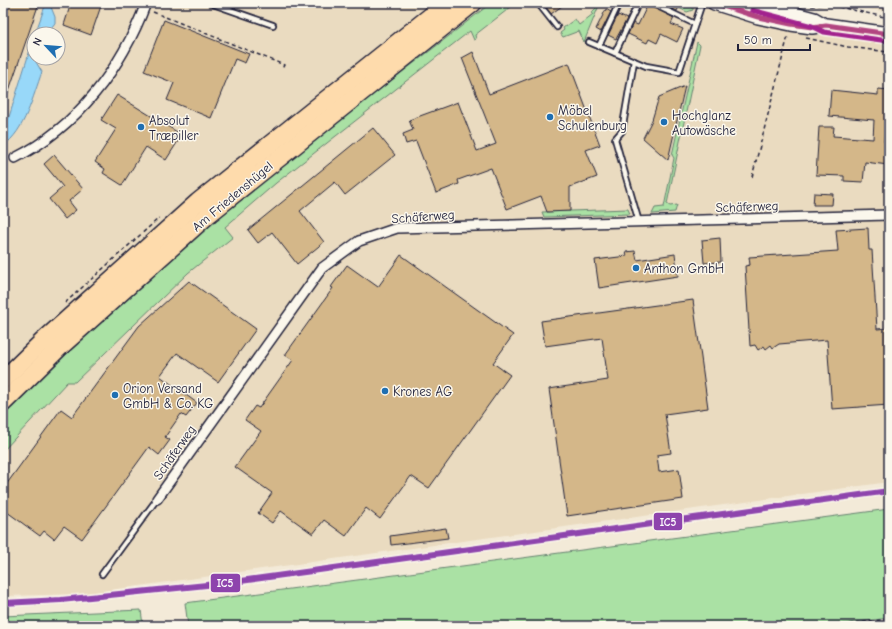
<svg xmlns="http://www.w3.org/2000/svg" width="892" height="629" viewBox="0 0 892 629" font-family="'Comic Neue',sans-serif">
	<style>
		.built { fill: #eadbc0; fill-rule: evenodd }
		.green { fill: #aae1a4; stroke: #668270 }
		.water { fill: #98d8f9; stroke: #698fad }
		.building { fill: #d4b789; stroke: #22223b }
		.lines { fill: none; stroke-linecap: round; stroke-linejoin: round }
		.lane-casing { stroke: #22223b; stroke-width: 8 }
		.street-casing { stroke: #22223b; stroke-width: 12 }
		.secondary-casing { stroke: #22223b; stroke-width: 16 }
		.highway-casing { stroke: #22223b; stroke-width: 20 }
		.path { stroke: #22223b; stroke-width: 1.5; stroke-dasharray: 4 3; stroke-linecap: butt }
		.lane { stroke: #fbf7ec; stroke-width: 4.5 }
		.street { stroke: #fbf7ec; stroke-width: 9 }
		.secondary { stroke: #fbf7ec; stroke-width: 13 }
		.highway { stroke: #fedbac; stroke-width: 17 }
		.bus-1-casing { stroke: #fbf7ec; stroke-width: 8 }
		.bus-2-casing { stroke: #fbf7ec; stroke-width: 8 }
		.bus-1 { stroke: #b24481; stroke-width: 5 }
		.bus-2 { stroke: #a2238e; stroke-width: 5 }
		.rail-1-casing { stroke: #fbf7ec; stroke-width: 9 }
		.rail-1 { stroke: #8e44ad; stroke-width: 6 }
		.poi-dot { fill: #1f6fb2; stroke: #fbf7ec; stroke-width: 1.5 }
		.labels { text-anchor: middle; stroke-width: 3; stroke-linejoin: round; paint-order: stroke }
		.poi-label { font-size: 13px; fill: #22223b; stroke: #fbf7ec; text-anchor: start }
		.street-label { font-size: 13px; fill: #22223b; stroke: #fbf7ec }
		.line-badge { stroke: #fbf7ec; stroke-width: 1.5 }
		.badge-label { font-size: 11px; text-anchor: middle; font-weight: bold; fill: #fff }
	</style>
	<rect width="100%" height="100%" fill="#f3ead8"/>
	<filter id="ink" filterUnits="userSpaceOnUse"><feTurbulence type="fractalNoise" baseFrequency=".025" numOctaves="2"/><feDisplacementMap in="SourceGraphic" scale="8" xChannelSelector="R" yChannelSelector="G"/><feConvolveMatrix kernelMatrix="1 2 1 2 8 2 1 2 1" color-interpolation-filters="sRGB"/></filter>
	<g filter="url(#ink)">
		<g class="built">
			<path d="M3 3H698L785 30 889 44V482L81 594 3 596ZM34 34H58V58H34Z"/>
			<polygon points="826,3 889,3 889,12"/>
		</g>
		<g class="green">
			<path d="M491 3H516L475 35 476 39 474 40 470 31 276 183 225 227 233 237 188 273 75 382H67L3 451V415C90 328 182 246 278 169 348 112 421 59 491 3Z"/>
			<polygon points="600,3 584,42 579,31 563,37 560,33 564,30 563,28 575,19 579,25 593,14 592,12 597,7 595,4"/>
			<polygon points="669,3 685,3 693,7 693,10 687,12"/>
			<polygon points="697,42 700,45 667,204 670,206 677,205 675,212 652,214 655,208 664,207 674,158 672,155"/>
			<polygon points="628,209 630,214 544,217 542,212"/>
			<polygon points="889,509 889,618 826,626 188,626 185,603"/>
			<polygon points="141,610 143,625 131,626 3,626 3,616"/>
		</g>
		<g class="water">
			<polygon points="45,6 51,7 55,17 55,23 46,34 35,34"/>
			<path d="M34 37V58H36V62L42 72C33 96 25 131 3 146V126L9 117Z"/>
		</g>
		<g class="building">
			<polygon points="3,3 39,3 4,105 3,105"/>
			<polygon points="71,3 102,3 91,35 64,25"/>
			<polygon points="543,3 566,3 551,14"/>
			<polygon points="660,3 671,3 679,7 677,11"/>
			<polygon points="648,4 674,18 671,24 683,29 677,42 661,34 657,43 649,39 647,43 628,34 633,23 638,25"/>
			<polygon points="606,9 611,12 601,32 596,29"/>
			<polygon points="618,15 627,19 616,39 608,35"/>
			<polygon points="164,20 249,54 245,63 235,59 211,118 167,100 174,83 144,71"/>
			<polygon points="473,52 489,94 569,63 600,145 586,150 597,177 570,187 570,211 547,212 541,196 507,209 491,168 458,180 459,184 436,193 416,141 406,144 403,134 413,130 409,120 458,102 477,151 496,144 462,58"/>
			<polygon points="685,86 676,125 668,160 643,138 652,120 659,97"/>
			<polygon points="878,89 889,90 889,127 885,127 884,142 889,143 888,165 865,162 863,182 844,181 844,176 816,175 819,127 834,127 833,136 873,139 874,120 829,116 831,90 878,95"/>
			<polygon points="117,95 182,135 166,160 146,147 122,185 103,173 105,169 95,162 116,129 101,120"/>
			<polygon points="373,128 395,155 345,195 335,182 300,211 324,242 297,264 272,232 258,243 248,230"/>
			<polygon points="54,155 83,189 69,201 76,210 65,219 49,199 63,187 44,164"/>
			<polygon points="814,193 833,194 832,205 813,205"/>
			<polygon points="868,228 869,250 872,250 877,329 889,328 889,405 832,409 827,340 779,344 773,348 771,345 766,349 764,346 758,350 755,345 750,346 745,266 750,265 749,257 838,251 836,230"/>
			<polygon points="720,238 721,262 704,263 702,240"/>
			<polygon points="635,251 637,260 675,254 678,276 599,288 595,260 627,256 626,252"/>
			<polygon points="401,255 513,335 493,363 510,375 429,488 411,476 380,519 366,508 346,536 324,520 313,534 281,511 272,523 258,513 272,493 235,467 261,431 245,420 255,406 259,408 293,360 285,355 333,288 331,287 347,265 378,287"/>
			<polygon points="189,281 256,329 218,382 177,353 160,376 197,403 186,417 181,414 165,437 170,440 159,455 149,447 82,539 64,526 54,539 44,531 40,536 3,509 3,489 61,409 72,417 139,326"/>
			<polygon points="693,300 708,408 665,414 671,453 657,455 659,472 679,469 683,499 567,516 549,389 608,380 602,338 545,346 541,321"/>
			<polygon points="446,528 448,538 391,545 390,536"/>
		</g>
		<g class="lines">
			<g class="lane-casing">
				<g id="lane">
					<polyline points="210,3 273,25"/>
					<polyline points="538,3 557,27"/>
					<polyline points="651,3 695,24"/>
					<polyline points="589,42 646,66 679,72 702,3"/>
					<polyline points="599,46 619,3"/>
					<polyline points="615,53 636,8 625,3"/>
					<polyline points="634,61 622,131 615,139 639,222"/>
					<polyline points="102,574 157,499"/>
				</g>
			</g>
			<g class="street-casing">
				<g id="street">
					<path d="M15 158C77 127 122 68 146 3"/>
					<polyline points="157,499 322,268 359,241 397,228 889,215"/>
				</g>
			</g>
			<g class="secondary-casing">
				<g id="secondary">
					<polyline points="714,3 758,17 791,24 812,27 826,25 889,34"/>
					<polyline points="754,3 814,19 821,23"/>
				</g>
			</g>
			<g class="highway-casing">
				<g id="highway">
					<polyline points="3,380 43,341 198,202 447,3"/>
					<polyline points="3,403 59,348 209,214 473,3"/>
				</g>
			</g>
			<g class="path">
				<polyline points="690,3 695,5"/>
				<polyline points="811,6 826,4 889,18"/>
				<polyline points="153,12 284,65 282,69"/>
				<polyline points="806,38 848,47 888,52"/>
				<polyline points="889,48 889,53"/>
				<polyline points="752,177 788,36"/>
				<polyline points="65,303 159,218"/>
				<polyline points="835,626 889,619"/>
			</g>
			<use href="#lane" class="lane"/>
			<use href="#street" class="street"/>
			<use href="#secondary" class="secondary"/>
			<use href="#highway" class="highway"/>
			<g class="bus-1-casing">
				<polyline id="bus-1" points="714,3 758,17 791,24 812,27 826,25 889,34"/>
			</g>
			<g class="bus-2-casing">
				<polyline id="bus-2" points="752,10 812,26 824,32 888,41"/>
			</g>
			<use href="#bus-1" class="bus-1"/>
			<use href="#bus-2" class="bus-2"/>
			<g class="rail-1-casing">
				<polyline id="rail-1" points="3,603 61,600 226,583 889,491"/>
			</g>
			<use href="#rail-1" class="rail-1"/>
		</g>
	</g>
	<g class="poi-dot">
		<circle cx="550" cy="117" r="4"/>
		<circle cx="664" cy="122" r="4"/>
		<circle cx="141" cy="127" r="4"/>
		<circle cx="636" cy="268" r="4"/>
		<circle cx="385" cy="391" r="4"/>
		<circle cx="115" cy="395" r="4"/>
	</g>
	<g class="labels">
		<g class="poi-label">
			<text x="558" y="115">Möbel<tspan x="558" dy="15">Schulenburg</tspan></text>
			<text x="672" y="120">Hochglanz<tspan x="672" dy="15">Autowäsche</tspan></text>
			<text x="149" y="125">Absolut<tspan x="149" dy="15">Træpiller</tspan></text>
			<text x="644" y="273">Anthon GmbH</text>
			<text x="123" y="393">Orion Versand<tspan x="123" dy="15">GmbH &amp; Co. KG</tspan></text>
			<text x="393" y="396">Krones AG</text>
		</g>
		<g class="street-label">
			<text transform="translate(232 196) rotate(-40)" y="5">Am Friedenshügel</text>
			<text transform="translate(747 206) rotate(-2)" y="5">Schäferweg</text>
			<text transform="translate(423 216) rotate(-4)" y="5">Schäferweg</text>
			<text transform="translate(174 452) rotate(-55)" y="5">Schäferweg</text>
		</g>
	</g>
	<g class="line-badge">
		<rect x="653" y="512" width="30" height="19" rx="4" fill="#8e44ad"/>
		<rect x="210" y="573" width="31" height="20" rx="4" fill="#8e44ad"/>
	</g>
	<g class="badge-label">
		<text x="668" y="526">IC5</text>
		<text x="225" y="587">IC5</text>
	</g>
	<rect width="892" height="629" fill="none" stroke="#fbf7ec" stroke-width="16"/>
	<rect x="8" y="8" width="876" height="613" fill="none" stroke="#22223b" stroke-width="1.5" filter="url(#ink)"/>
	<g transform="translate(46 46) rotate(296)"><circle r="19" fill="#fbf7ec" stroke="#a4a2a5"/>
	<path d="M0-3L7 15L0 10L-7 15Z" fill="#1f6fb2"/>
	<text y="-6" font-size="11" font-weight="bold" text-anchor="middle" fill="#22223b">N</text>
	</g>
	<path d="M738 44v6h72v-6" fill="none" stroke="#22223b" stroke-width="2"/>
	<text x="744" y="44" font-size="12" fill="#22223b" stroke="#fbf7ec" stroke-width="3" paint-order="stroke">50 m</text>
</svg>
